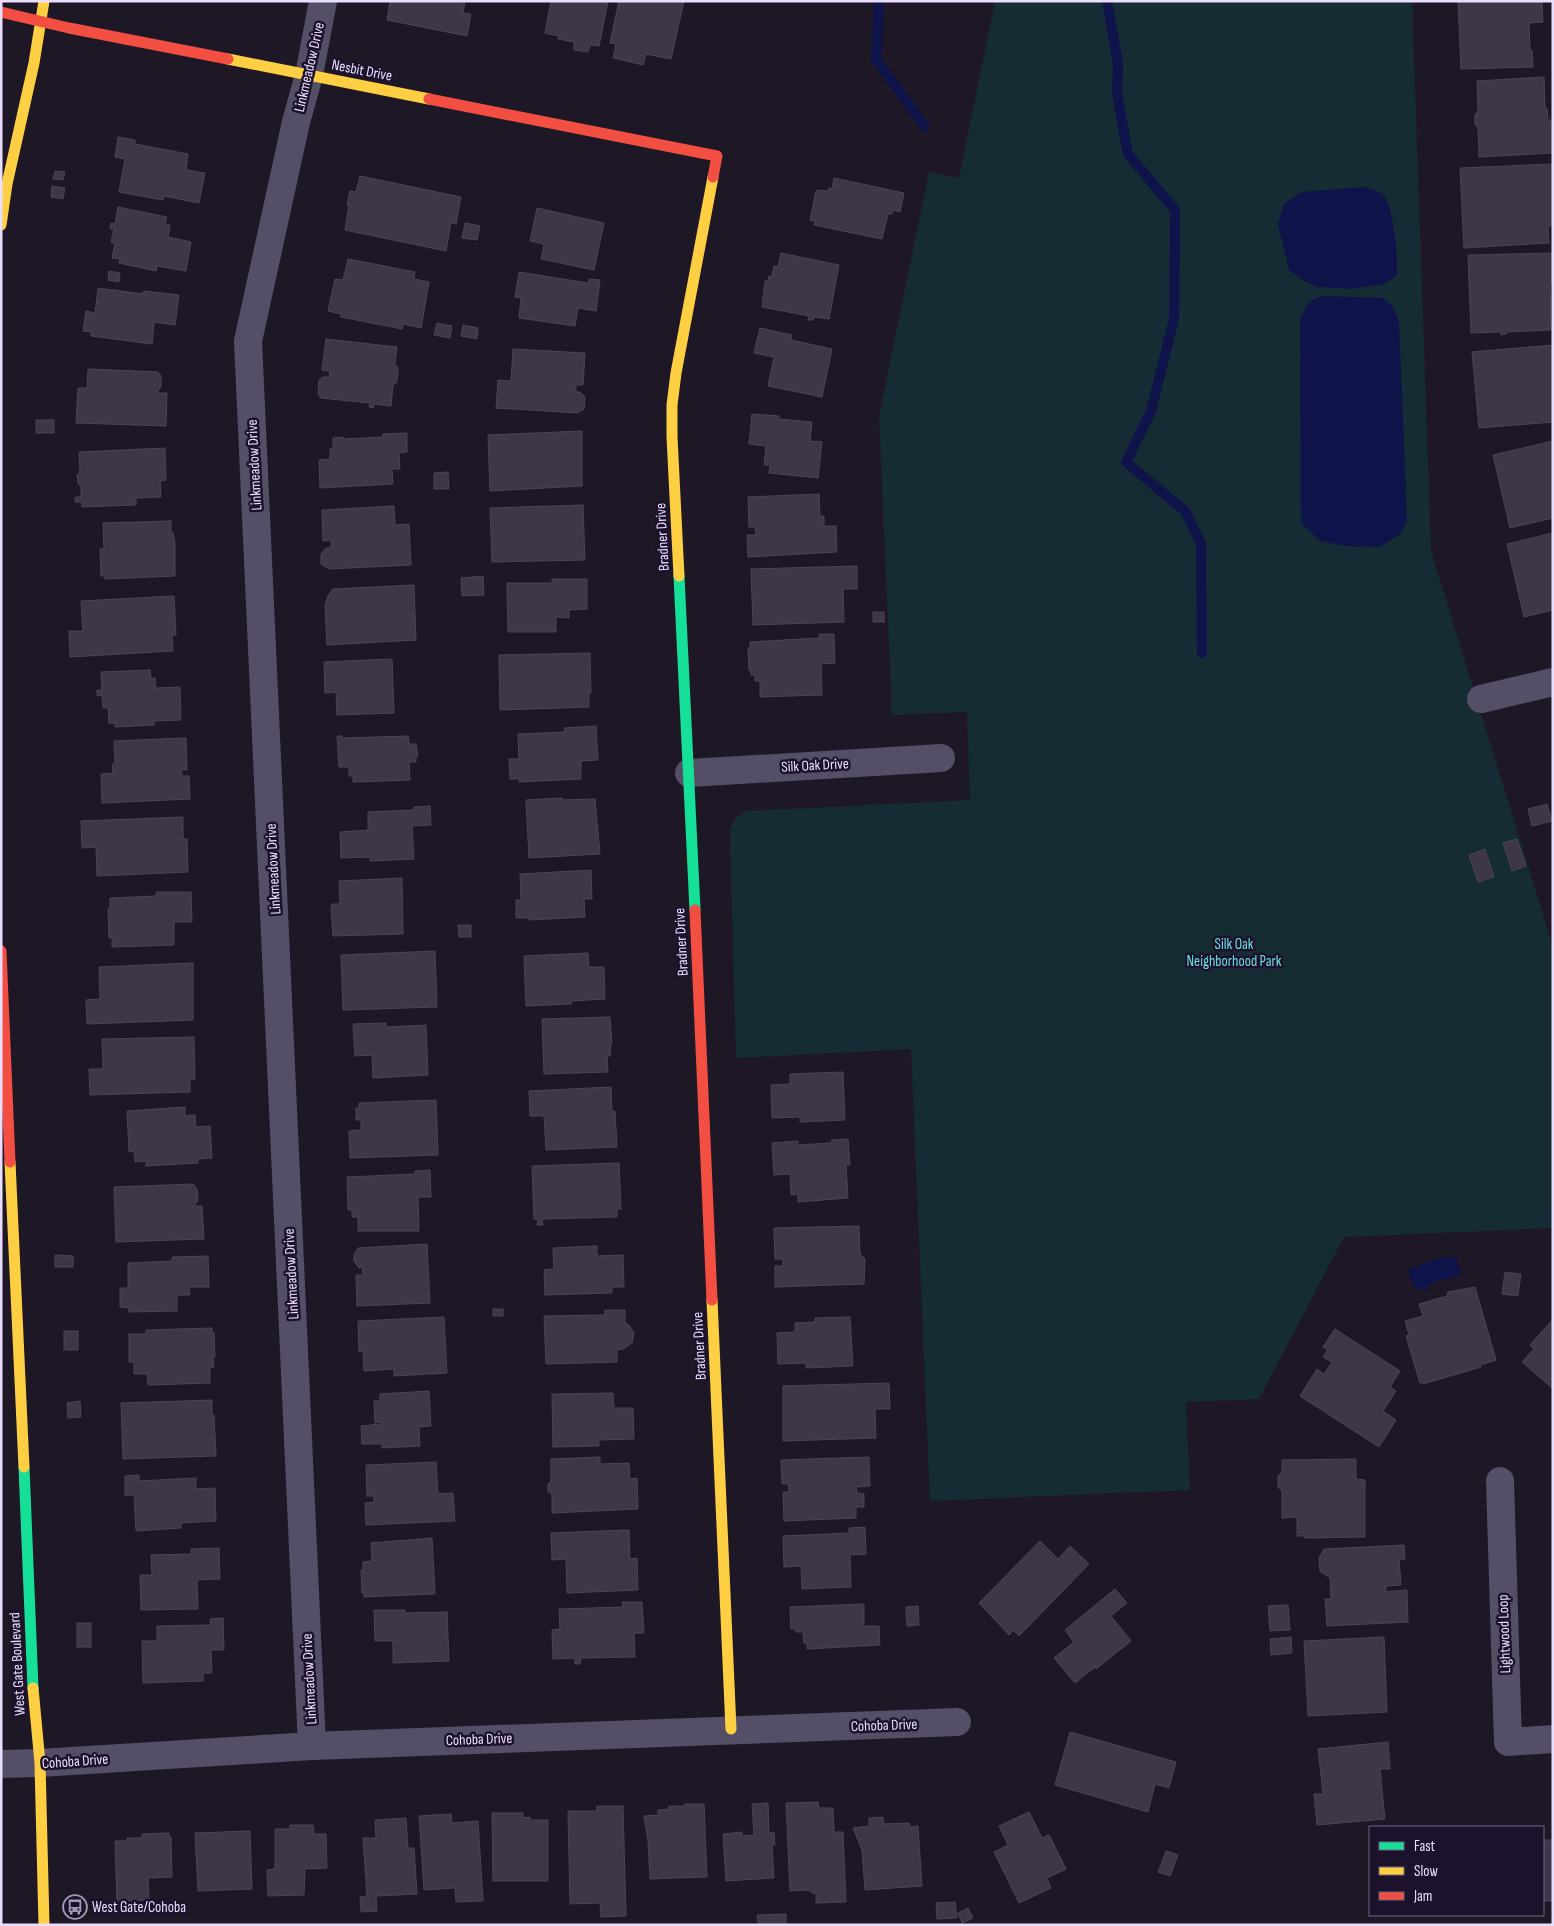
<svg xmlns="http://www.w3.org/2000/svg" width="1554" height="1926" viewBox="0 0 1554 1926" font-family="'Sofia Sans Condensed',sans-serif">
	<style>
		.green { fill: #162c35 }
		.water { fill: #0e1349 }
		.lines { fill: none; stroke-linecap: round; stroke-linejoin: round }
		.stream { stroke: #0e1349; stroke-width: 10 }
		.building { fill: #3e3747; stroke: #4d4358 }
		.street { stroke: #554e67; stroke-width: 28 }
		.fast { stroke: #16e098; stroke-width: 11 }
		.slow { stroke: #ffcf43; stroke-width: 11 }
		.jam { stroke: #f24e42; stroke-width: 11 }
		.labels { text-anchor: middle; stroke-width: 5; stroke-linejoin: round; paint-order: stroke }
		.street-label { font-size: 15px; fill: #eadeff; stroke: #1d122c }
		.park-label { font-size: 15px; fill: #68dfe0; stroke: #1d122c }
		.poi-label { font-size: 15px; fill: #eadeff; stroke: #1d122c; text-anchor: start }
	</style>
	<rect width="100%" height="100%" fill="#1e1826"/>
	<path class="green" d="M995 1H1412L1431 551 1553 947V1228L1344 1237 1259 1399 1186 1402 1190 1490 930 1501 911 1049 736 1058 730 836C730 823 735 817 746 811L970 800 967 712 892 715 879 416 929 172 959 178Z"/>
	<g class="water">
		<path d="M1365 187C1370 189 1379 191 1383 195 1394 206 1398 259 1397 275L1384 284 1351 289 1318 287 1304 281 1289 270 1278 224 1284 204 1301 192Z"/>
		<polygon points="1321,296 1383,298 1393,307 1399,322 1407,521 1400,534 1379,547 1346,546 1320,541 1301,523 1300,318 1309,302"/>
		<polygon points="1456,1257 1461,1275 1432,1283 1426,1290 1414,1288 1408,1270 1435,1259"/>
	</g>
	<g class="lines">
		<g class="stream">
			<polyline points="879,1 876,59 925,127"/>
			<polyline points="1107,1 1118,64 1117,94 1128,154 1175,210 1174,319 1151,411 1126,462 1185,511 1201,544 1202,653"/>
		</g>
	</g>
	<g class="building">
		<polygon points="390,1 465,1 463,13 471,14 467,36 387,20"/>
		<polygon points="551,1 608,1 599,46 590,45 588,52 574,50 574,42 558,39 559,36 545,33"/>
		<polygon points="619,1 684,1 671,59 646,54 643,65 613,58 616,44 610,43"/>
		<polygon points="1458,1 1542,1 1543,22 1529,23 1530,50 1532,50 1533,67 1461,69"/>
		<polygon points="1544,77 1545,108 1547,108 1548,120 1551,120 1553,153 1479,157 1478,127 1475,125 1475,115 1478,111 1477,81"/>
		<polygon points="118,137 135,140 135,144 188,154 186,170 205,173 199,203 164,196 163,200 119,192 125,159 115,157"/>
		<polygon points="1552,164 1553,226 1548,226 1549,243 1464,248 1460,168"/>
		<polygon points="55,171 65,172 63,180 53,179"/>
		<polygon points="360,176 461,197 456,224 451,223 446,251 345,230 349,205 347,205 350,191 356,192"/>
		<polygon points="834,178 904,193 900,212 893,210 892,214 888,214 882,239 814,225 815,221 810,220 816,191 820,190 828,191 829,188 832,189"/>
		<polygon points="52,186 65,188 63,199 51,197"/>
		<polygon points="118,207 167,217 165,224 170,225 168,237 191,242 186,271 157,266 156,271 119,263 120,259 112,258 115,243 111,242 114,229 110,229 111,223 115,224"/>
		<polygon points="537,208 604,223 594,270 541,259 544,244 530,241"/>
		<polygon points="465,223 480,226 477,240 462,238"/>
		<polygon points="781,253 839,265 829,319 814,317 813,320 808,320 809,316 762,307 765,281 768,281 769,276 772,276 774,266 778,267"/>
		<polygon points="1553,253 1553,284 1550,284 1551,330 1506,332 1506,334 1501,335 1501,332 1471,333 1468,255"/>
		<polygon points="348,259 415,272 414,279 429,282 421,328 403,324 402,329 341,317 341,314 328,311 335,279 343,280"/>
		<polygon points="109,271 120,273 119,282 108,280"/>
		<polygon points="519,272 588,283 589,279 600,280 596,311 578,308 575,326 519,318 521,298 515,297"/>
		<polygon points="98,288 143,294 144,291 179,295 175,325 154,322 152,344 91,336 91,332 83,331 86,311 95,313"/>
		<polygon points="437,323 452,326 450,338 434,335"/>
		<polygon points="463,325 478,328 477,339 461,336"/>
		<polygon points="760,328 792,335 791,340 832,349 822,397 768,386 774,357 754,353"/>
		<polygon points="326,339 397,347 395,364 398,368 397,382 393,385 391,406 374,404 373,408 369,407 370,403 321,398 318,394 319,380 323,377 329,377 330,371 322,370"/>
		<polygon points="1553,345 1553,422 1479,428 1472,352"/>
		<polygon points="513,349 585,353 583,385 576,385 576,392 580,392 585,397 584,409 578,413 496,408 498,380 511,381"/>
		<polygon points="88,369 158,372 161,376 161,386 157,393 167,393 166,426 76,423 78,388 87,388"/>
		<polygon points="752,414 779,416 778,419 812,422 810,441 822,442 818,478 769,473 770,465 764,465 766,446 749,444"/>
		<rect x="36" y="420" width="18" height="13"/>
		<polygon points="582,431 582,486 490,491 488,435"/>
		<polygon points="407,433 407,452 399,453 400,469 392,469 393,484 320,488 319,460 330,459 330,449 333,449 333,438 343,437 343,439 383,437 383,434"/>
		<polygon points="1553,441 1553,518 1510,528 1493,455"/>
		<polygon points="165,448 166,480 160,481 161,497 136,498 136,505 82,507 82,502 75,502 75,497 81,497 81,487 78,483 77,475 80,472 79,452"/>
		<polygon points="448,472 449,489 434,489 434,473"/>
		<polygon points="819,494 820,516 824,516 824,526 836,526 837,552 748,557 747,535 756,535 755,527 749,527 748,497"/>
		<polygon points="583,505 585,560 492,562 490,508"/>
		<polygon points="394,506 395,525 409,524 411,565 329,569 321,564 321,554 326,548 331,548 331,540 323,541 322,510"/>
		<polygon points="171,521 171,533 173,533 175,543 175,576 105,579 105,576 101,576 100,549 104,549 103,523"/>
		<polygon points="1553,533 1553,610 1524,617 1507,544"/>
		<polygon points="857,566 857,589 843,589 844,622 753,625 751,569"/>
		<polygon points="483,576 484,595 462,596 461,578"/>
		<polygon points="552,579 587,579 587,609 569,610 569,618 556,617 556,632 508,632 507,583 552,583"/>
		<polygon points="414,585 416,640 327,645 325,605 328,596 333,589"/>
		<polygon points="174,596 176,635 172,635 173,651 70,657 69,631 83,631 81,601"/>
		<rect x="873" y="612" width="11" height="10"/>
		<polygon points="819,634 834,634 835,663 821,664 822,695 760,697 760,681 755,681 755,675 751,675 751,670 749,670 748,648 750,648 750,642 819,638"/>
		<polygon points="590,653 591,693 589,693 589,707 500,710 499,655"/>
		<polygon points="392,659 394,713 337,715 336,692 325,693 324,662"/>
		<polygon points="150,670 151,678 155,678 156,688 180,687 181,720 154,721 154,725 115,727 115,723 109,723 108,708 103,708 102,695 97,696 97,690 102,690 101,672"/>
		<polygon points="596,726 598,760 581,761 581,779 519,782 520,779 510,779 509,759 519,759 518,734 565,732 564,728"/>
		<polygon points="337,736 342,736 342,738 408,736 409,744 416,744 418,756 416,756 416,762 409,762 410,780 353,782 353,776 349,776 349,767 339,767"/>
		<polygon points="186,738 187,770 181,770 182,776 189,776 190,799 102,803 101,774 113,773 112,765 115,762 114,741"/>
		<polygon points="562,798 562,800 595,799 600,854 529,858 526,800"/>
		<polygon points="1547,804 1552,821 1532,826 1528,809"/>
		<polygon points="430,806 431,825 412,826 414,859 370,861 370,857 341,858 340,832 368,830 368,812 414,810 414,807"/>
		<polygon points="183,817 183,839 187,839 188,872 97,876 96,847 82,848 81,821"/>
		<polygon points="1517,839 1526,866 1512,871 1503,843"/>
		<polygon points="1485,849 1494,877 1478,882 1469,855"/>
		<polygon points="591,870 592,899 584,899 585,917 529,920 529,918 516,918 516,900 521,900 520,874"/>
		<polygon points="402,878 403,934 333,936 331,909 332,904 340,904 339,881"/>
		<polygon points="156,892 191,892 192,922 174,922 174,945 112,947 112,937 109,938 108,909 110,909 110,898 156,896"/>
		<polygon points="458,925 471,925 471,937 459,937"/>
		<polygon points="435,951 437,1007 343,1010 341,955"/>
		<polygon points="588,953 589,967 604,967 605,999 571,1001 571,1004 526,1006 524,956"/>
		<polygon points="193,963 193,1020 87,1024 86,1000 100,999 99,967"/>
		<polygon points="610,1017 612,1043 611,1043 610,1056 607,1056 608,1072 544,1074 542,1019"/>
		<polygon points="386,1023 386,1027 426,1025 428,1075 373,1078 372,1055 355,1056 353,1024"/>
		<polygon points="194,1037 195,1079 190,1079 190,1092 90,1095 89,1069 103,1069 102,1039"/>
		<polygon points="843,1072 845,1120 800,1122 800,1117 772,1118 771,1085 790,1084 790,1074"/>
		<polygon points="611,1087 612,1111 615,1111 617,1147 546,1150 544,1116 530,1116 529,1091"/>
		<polygon points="436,1100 438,1155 350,1158 349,1131 361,1130 361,1120 356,1120 356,1108 359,1108 359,1103"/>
		<polygon points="185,1107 185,1116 195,1115 196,1127 210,1126 212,1158 198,1159 198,1163 146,1166 146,1161 135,1162 134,1151 129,1152 127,1111"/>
		<polygon points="848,1139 850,1165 846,1165 848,1198 798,1202 798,1194 791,1195 790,1174 774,1175 772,1143 798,1141 798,1145 831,1143 832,1140"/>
		<polygon points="619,1163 621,1209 617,1209 617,1217 542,1219 543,1225 537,1225 538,1219 534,1219 532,1166"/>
		<polygon points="430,1170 431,1197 418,1197 419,1231 358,1231 358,1217 352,1217 352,1210 348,1210 347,1177 415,1174 415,1171"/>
		<polygon points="193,1184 197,1189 198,1200 194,1206 202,1206 204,1239 116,1242 114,1187"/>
		<polygon points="859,1226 860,1254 865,1259 864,1284 775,1287 775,1266 783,1266 783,1259 775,1259 774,1228"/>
		<polygon points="427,1244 430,1303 357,1306 356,1275 363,1275 362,1267 359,1268 354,1261 354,1255 358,1248"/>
		<polygon points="597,1246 597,1256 623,1255 624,1287 612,1287 612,1293 545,1295 544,1270 554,1269 553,1248"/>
		<polygon points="55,1255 73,1256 73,1267 55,1267"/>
		<polygon points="208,1256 209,1287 189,1287 190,1295 177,1295 177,1311 129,1312 129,1308 120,1307 120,1288 128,1288 128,1263 172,1261 172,1257"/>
		<polygon points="1505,1272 1521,1274 1518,1296 1502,1294"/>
		<polygon points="1475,1287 1496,1360 1480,1365 1481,1367 1423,1384 1422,1382 1420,1383 1406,1336 1409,1335 1405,1321 1423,1316 1419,1304 1447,1296 1448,1292"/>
		<rect x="493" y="1309" width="10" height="7"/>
		<polygon points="605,1310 625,1310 625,1323 629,1325 634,1333 632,1343 623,1349 617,1350 617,1362 546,1364 544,1316 605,1315"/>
		<polygon points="444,1317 447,1373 394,1376 394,1369 364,1371 363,1351 359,1352 358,1321"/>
		<polygon points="850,1317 853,1366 806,1368 806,1363 778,1364 777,1333 795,1332 795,1323 815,1322 815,1318"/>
		<polygon points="1553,1319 1553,1389 1522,1362 1534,1349 1530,1345"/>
		<polygon points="212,1328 212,1333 214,1333 215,1357 213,1357 214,1367 210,1368 210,1383 148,1385 147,1374 134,1374 134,1362 129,1362 129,1334 146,1334 146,1330"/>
		<polygon points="1335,1329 1400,1371 1390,1387 1396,1391 1383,1411 1396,1420 1379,1447 1300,1396 1317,1369 1324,1374 1332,1362 1323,1357 1328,1350 1323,1347"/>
		<rect x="64" y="1331" width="14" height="19"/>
		<polygon points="889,1383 890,1409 875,1409 876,1438 783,1441 783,1386"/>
		<polygon points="429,1391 431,1426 419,1427 420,1446 382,1448 382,1444 362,1444 361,1426 382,1424 381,1422 375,1423 374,1401 380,1401 380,1394"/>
		<polygon points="613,1393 614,1408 633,1408 634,1439 599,1440 599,1446 553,1447 552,1394"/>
		<polygon points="212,1400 212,1415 214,1415 216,1456 123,1459 121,1403"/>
		<polygon points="80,1401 81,1417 68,1418 67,1403"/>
		<polygon points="600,1457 600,1464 629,1463 630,1479 637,1478 638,1509 552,1513 552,1494 548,1492 548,1484 551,1481 551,1459"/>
		<polygon points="869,1457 870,1486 856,1487 857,1493 864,1494 864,1507 856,1507 856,1518 784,1521 783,1492 789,1492 788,1484 782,1484 781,1460"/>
		<polygon points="1356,1459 1356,1479 1365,1480 1365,1537 1305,1538 1305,1536 1297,1536 1297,1517 1282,1518 1282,1491 1278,1487 1278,1476 1282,1472 1282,1460"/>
		<polygon points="436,1462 438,1494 453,1493 455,1521 366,1525 365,1503 374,1502 374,1496 367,1496 366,1465"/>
		<polygon points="139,1475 139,1481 196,1478 196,1489 215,1488 216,1521 181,1523 181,1528 136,1531 134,1495 125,1495 125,1476"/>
		<polygon points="865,1527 866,1554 850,1555 851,1587 802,1589 801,1566 784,1567 783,1536 849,1533 849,1528"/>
		<polygon points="629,1530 630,1559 637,1558 638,1590 567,1593 566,1559 552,1560 551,1533"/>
		<polygon points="432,1538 435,1594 364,1597 364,1593 362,1593 361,1570 363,1570 363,1562 372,1561 371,1543"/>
		<polygon points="1040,1541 1058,1559 1070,1546 1089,1564 1019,1636 1013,1630 1009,1635 979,1603"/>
		<polygon points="1404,1545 1405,1559 1399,1560 1401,1585 1386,1586 1386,1592 1407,1590 1408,1622 1327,1626 1325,1599 1331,1599 1330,1578 1320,1571 1319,1558 1324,1549"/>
		<polygon points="219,1548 220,1579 197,1580 198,1609 141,1610 140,1575 152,1575 151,1555 191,1554 191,1549"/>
		<polygon points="1115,1589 1127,1603 1111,1616 1131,1641 1096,1669 1095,1667 1075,1683 1054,1658 1074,1642 1065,1630"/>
		<polygon points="622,1602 642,1602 644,1633 634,1633 635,1657 581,1658 580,1664 575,1664 575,1658 553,1659 552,1630 560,1629 559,1609 623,1607"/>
		<polygon points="864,1604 864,1626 879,1626 880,1645 807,1649 807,1643 804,1643 803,1632 796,1632 796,1629 791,1629 790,1607"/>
		<polygon points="1288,1605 1290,1630 1270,1631 1268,1606"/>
		<polygon points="918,1606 919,1625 907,1626 906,1607"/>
		<polygon points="374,1610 405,1610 405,1613 447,1612 449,1661 393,1663 393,1641 375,1641"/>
		<polygon points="223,1618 224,1650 211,1650 212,1673 203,1673 203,1681 143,1683 142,1641 157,1641 157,1626 211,1625 210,1619"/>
		<rect x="77" y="1623" width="14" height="24"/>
		<polygon points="1291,1637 1292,1653 1271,1655 1270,1639"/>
		<polygon points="1384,1637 1387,1712 1308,1716 1304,1641"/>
		<polygon points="1070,1732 1176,1762 1169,1788 1155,1784 1148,1812 1055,1785"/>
		<polygon points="1388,1742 1390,1769 1380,1769 1385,1819 1317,1825 1314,1794 1323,1794 1318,1749"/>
		<polygon points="818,1802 819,1808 833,1808 834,1832 843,1832 846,1902 816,1903 816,1893 812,1893 809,1890 790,1891 786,1803"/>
		<polygon points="768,1803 769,1833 774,1832 775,1845 772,1845 774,1878 726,1881 723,1834 742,1832 742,1836 754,1835 752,1804"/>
		<polygon points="685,1804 704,1804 707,1877 650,1879 648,1841 644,1816 658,1815 658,1810 669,1809 669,1806 685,1806"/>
		<polygon points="597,1806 623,1806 626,1916 601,1917 600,1903 570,1904 568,1811 597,1811"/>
		<polygon points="1029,1812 1042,1838 1049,1835 1066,1869 1047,1878 1051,1888 1019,1903 994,1852 1008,1845 999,1826"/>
		<polygon points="492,1813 523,1813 523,1818 530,1817 530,1820 548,1820 548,1881 493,1881"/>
		<polygon points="451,1814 452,1823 478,1821 483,1901 456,1902 455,1888 424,1890 419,1816"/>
		<polygon points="883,1817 884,1824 909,1823 910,1827 918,1826 922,1886 865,1890 862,1850 853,1828 869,1826 869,1818"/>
		<polygon points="406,1818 408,1848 414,1848 417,1894 376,1896 377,1911 361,1912 360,1897 367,1896 363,1838 376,1838 375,1820"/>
		<polygon points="290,1825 313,1825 314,1834 326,1834 327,1868 305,1869 304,1895 268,1896 267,1870 275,1869 275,1829 290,1829"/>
		<polygon points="250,1831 252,1889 198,1891 195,1833"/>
		<polygon points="169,1833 169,1837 171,1837 172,1877 148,1878 149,1900 117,1901 115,1841 127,1841 127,1838 142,1838 142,1834"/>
		<rect x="1543" y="1840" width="10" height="61"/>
		<polygon points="1166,1851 1178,1855 1170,1876 1158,1872"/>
		<polygon points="955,1902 957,1918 937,1919 936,1903"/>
		<polygon points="968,1908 973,1918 962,1923 958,1913"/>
		<polygon points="786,1914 786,1925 758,1925 757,1915"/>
	</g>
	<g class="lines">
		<g class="street">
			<polyline points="1481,699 1553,682"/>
			<polyline points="689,773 941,758"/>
			<polyline points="1500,1481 1508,1742 1553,1739"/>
			<polyline points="312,1746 248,341 296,122 309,75 323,1"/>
			<polyline points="1,1764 40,1763 312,1746 957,1722"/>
		</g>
		<g class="fast">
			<polyline points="679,576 695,910"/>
			<polyline points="24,1467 33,1688"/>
		</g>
		<g class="slow">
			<polyline points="228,59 429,99"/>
			<polyline points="1,225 7,184 34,63 44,1"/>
			<polyline points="679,576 672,437 672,405 676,373 713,177"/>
			<polyline points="10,1162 24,1467"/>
			<polyline points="712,1300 731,1729"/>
			<polyline points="33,1688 40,1763 44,1925"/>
		</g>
		<g class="jam">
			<polyline points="1,12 69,28 228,59"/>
			<polyline points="429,99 717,156 713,177"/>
			<polyline points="695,910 712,1300"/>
			<polyline points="1,951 10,1162"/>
		</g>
	</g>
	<defs>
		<g id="bus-ring" transform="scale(1.25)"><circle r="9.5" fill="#1d122c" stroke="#a399b3" stroke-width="1.5"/><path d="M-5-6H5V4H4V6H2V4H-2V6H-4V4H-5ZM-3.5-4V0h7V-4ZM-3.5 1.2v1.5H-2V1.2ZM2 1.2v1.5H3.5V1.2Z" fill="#a399b3"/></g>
	</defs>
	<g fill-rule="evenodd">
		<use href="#bus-ring" x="75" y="1907"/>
	</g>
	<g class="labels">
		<g class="street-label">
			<text transform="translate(309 67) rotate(-77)" y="5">Linkmeadow Drive</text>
			<text transform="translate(362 70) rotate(11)" y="5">Nesbit Drive</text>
			<text transform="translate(254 465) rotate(-93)" y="5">Linkmeadow Drive</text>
			<text transform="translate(662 537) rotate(-93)" y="5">Bradner Drive</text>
			<text transform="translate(815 765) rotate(-3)" y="5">Silk Oak Drive</text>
			<text transform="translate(273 869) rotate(-93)" y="5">Linkmeadow Drive</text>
			<text transform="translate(681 942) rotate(-93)" y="5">Bradner Drive</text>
			<text transform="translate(291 1274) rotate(-93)" y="5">Linkmeadow Drive</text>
			<text transform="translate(699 1346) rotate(-93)" y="5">Bradner Drive</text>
			<text transform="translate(1504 1634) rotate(-92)" y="5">Lightwood Loop</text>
			<text transform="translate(17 1664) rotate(-93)" y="5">West Gate Boulevard</text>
			<text transform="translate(309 1679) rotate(-93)" y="5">Linkmeadow Drive</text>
			<text transform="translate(884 1725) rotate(-2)" y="5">Cohoba Drive</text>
			<text transform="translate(479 1739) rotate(-2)" y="5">Cohoba Drive</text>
			<text transform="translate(75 1761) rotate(-4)" y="5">Cohoba Drive</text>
		</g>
		<g class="park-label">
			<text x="1234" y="949">Silk Oak<tspan x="1234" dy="17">Neighborhood Park</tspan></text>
		</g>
		<g class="poi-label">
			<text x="92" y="1912">West Gate/Cohoba</text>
		</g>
	</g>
	<rect width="1554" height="1926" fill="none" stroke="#eadeff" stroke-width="5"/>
	<rect x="1369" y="1826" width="175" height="90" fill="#1d122c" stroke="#6f6480"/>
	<rect x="1379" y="1842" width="25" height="8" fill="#16e098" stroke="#6f6480"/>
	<text x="1414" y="1851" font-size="15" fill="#eadeff">Fast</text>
	<rect x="1379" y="1867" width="25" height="8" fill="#ffcf43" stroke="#6f6480"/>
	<text x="1414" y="1876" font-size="15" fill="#eadeff">Slow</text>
	<rect x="1379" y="1892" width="25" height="8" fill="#f24e42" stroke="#6f6480"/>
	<text x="1414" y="1901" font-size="15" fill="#eadeff">Jam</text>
</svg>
